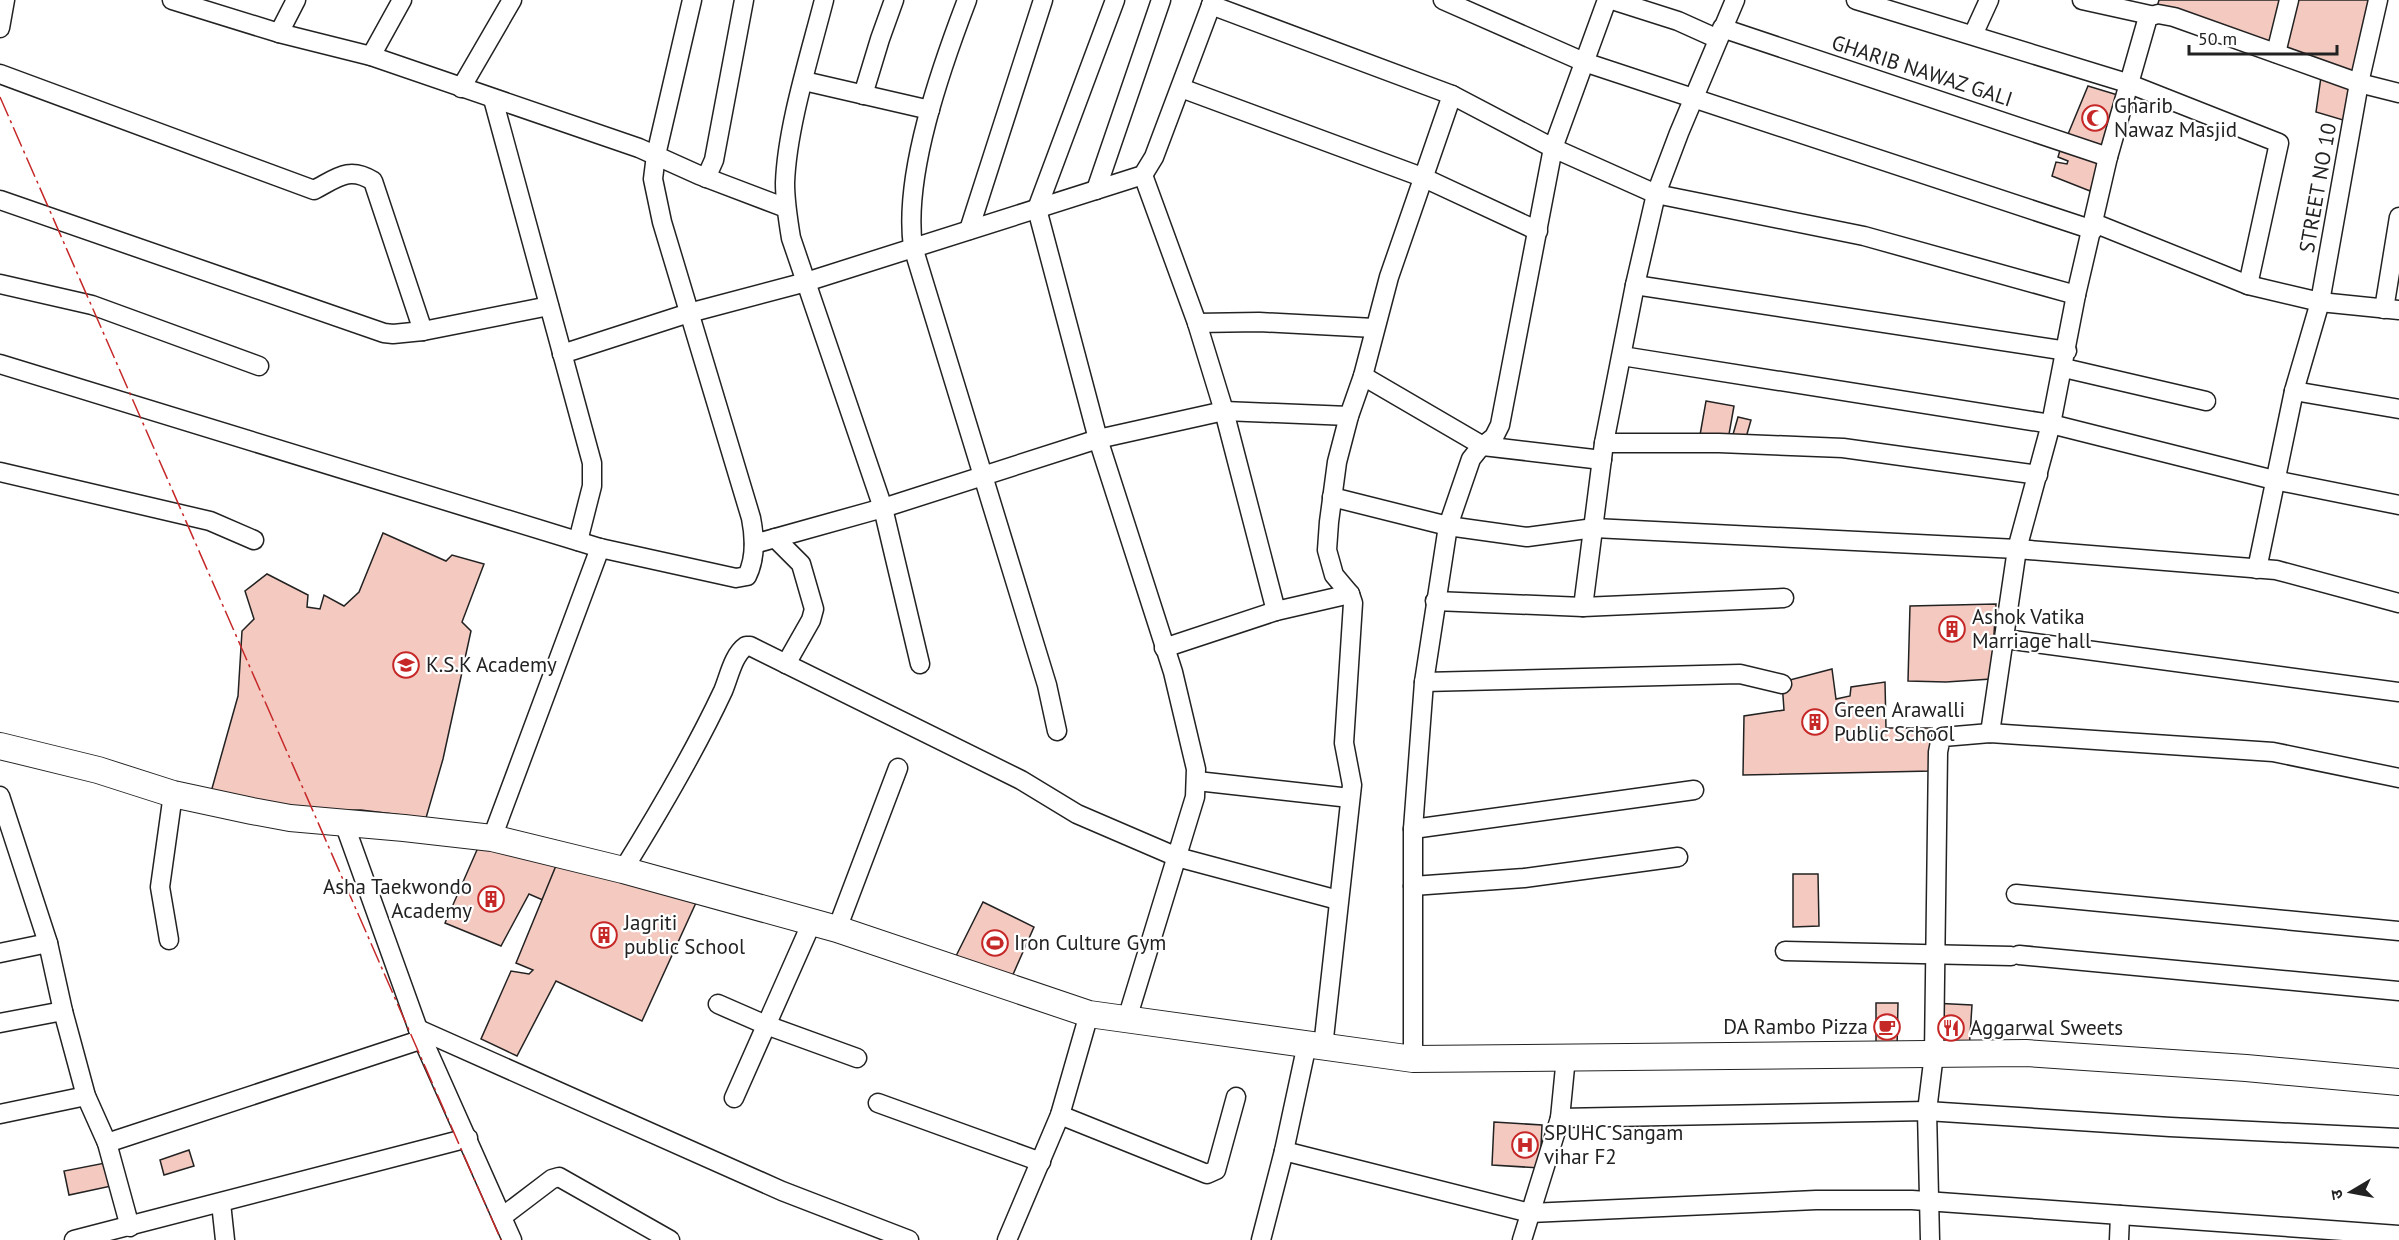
<svg xmlns="http://www.w3.org/2000/svg" width="2399" height="1240" viewBox="0 0 2399 1240" font-family="'PT Sans','Noto Sans Devanagari',sans-serif">
	<style>
		.building { fill: #f3c9c0; stroke: #222; stroke-width: 1.5 }
		.lines { fill: none; stroke-linecap: round; stroke-linejoin: round }
		.street-casing { stroke: #222; stroke-width: 21 }
		.secondary-casing { stroke: #222; stroke-width: 28 }
		.street { stroke: #fff; stroke-width: 18 }
		.secondary { stroke: #fff; stroke-width: 26 }
		.power { stroke: #c62828; stroke-width: 1.5; stroke-dasharray: 21 4.5 3 4.5; stroke-linecap: butt }
		.labels { text-anchor: middle; stroke-width: 4.5; stroke-linejoin: round; paint-order: stroke }
		.street-label { font-size: 21px; fill: #222; stroke: #fff }
		.poi-label { font-size: 21px; fill: #222; stroke: #fff; text-anchor: start }
	</style>
	<rect width="100%" height="100%" fill="#fff"/>
	<g class="building">
		<polygon points="2159,0 2284,0 2273,46 2157,7"/>
		<polygon points="2292,0 2374,0 2355,78 2280,50"/>
		<polygon points="2321,77 2354,89 2348,116 2343,120 2316,112"/>
		<polygon points="2088,86 2121,96 2106,153 2066,139"/>
		<polygon points="2061,147 2101,162 2090,191 2052,176 2056,162 2067,164 2068,161 2058,157"/>
		<polygon points="1706,401 1734,406 1728,440 1700,435"/>
		<polygon points="1738,417 1751,420 1745,441 1732,438"/>
		<polygon points="383,533 446,561 452,555 484,564 462,622 471,631 443,759 426,818 361,810 307,811 211,792 238,696 242,631 254,619 245,591 267,574 308,595 307,607 320,609 324,595 344,606 359,592"/>
		<polygon points="1996,604 1991,679 1946,682 1908,681 1910,606"/>
		<polygon points="1832,669 1836,699 1850,696 1851,687 1885,682 1886,728 1932,728 1932,771 1743,775 1744,716 1784,710 1782,682"/>
		<polygon points="480,843 570,864 552,904 529,894 501,946 445,923"/>
		<polygon points="560,856 700,894 642,1021 556,981 517,1056 481,1039 511,971 529,974 533,970 516,963"/>
		<polygon points="1793,874 1818,874 1819,926 1793,927"/>
		<polygon points="983,902 1034,927 1011,979 954,960"/>
		<polygon points="1876,1003 1898,1003 1897,1050 1876,1050"/>
		<polygon points="1932,1003 1972,1005 1969,1051 1931,1052"/>
		<polygon points="1494,1122 1542,1125 1540,1168 1492,1165"/>
		<polygon points="189,1150 194,1166 164,1175 160,1160"/>
		<polygon points="110,1162 116,1185 69,1195 64,1171"/>
	</g>
	<g class="lines">
		<g class="street-casing">
			<g id="street">
				<polyline points="172,0 279,33 371,56 639,148 699,175 786,208"/>
				<path d="M824 0C810 55 787 127 785 183 785 201 788 220 791 238L883 508 920 664"/>
				<path d="M967 0C941 68 903 175 913 247L1047 685 1057 731"/>
				<polyline points="1115,0 1037,209 1098,439 1173,672 1196,769 1195,797 1127,1019"/>
				<polyline points="1443,0 1584,62 2093,230"/>
				<polyline points="1612,0 1678,21 1718,39"/>
				<polyline points="1856,0 2127,83 2279,143 2248,285"/>
				<polyline points="2082,0 2150,15"/>
				<polyline points="1211,5 1452,95 1553,148 1607,0"/>
				<polyline points="0,28 5,0"/>
				<polyline points="1722,28 2108,157"/>
				<polyline points="279,33 296,0"/>
				<polyline points="1973,35 1989,0"/>
				<polyline points="2276,53 2289,0"/>
				<polyline points="371,56 402,0"/>
				<path d="M0 74 314 190C337 178 349 166 373 181L423 331"/>
				<polyline points="804,81 930,110"/>
				<polyline points="461,88 512,0"/>
				<polyline points="1181,88 1422,177 1538,231"/>
				<polyline points="863,95 880,39 894,0"/>
				<polyline points="493,99 592,463 592,486 578,541"/>
				<polyline points="1143,175 1197,323 1224,411 1276,611"/>
				<polyline points="706,178 714,160 744,0"/>
				<polyline points="1096,190 1161,0"/>
				<polyline points="0,200 384,333 393,334 423,331 549,306"/>
				<polyline points="2094,223 2248,285 2320,302 2399,310"/>
				<polyline points="969,230 1043,0"/>
				<polyline points="0,284 92,305 259,366"/>
				<polyline points="1635,285 2067,351"/>
				<polyline points="2384,309 2399,217"/>
				<polyline points="1197,323 1259,322 1374,328"/>
				<polyline points="562,354 689,313 806,282 1143,175 1154,157 1213,0"/>
				<polyline points="1622,356 2051,424 2274,480 2399,505"/>
				<path d="M0 364 600 548 736 578 747 576C756 558 755 538 751 518L662 222 653 179 656 155 692 0"/>
				<polyline points="2064,368 2206,401"/>
				<polyline points="1363,376 1483,446 1602,460"/>
				<polyline points="2294,391 2399,409"/>
				<polyline points="1604,443 1719,443 1843,448 2038,475"/>
				<polyline points="0,472 210,521 254,540"/>
				<polyline points="1332,497 1448,526 1527,537 1594,528 2017,549 2276,570 2399,603"/>
				<polyline points="775,538 801,564 814,609 811,620 786,664"/>
				<polyline points="754,544 883,508 1098,439 1224,411 1349,416"/>
				<polyline points="2257,569 2294,391 2320,302 2359,83 2378,0"/>
				<polyline points="1435,601 1583,607 1784,598"/>
				<polyline points="1583,607 1604,443 1635,285 1656,194 1864,236 2076,295"/>
				<polyline points="2005,639 2399,692"/>
				<polyline points="1164,648 1276,611 1350,594"/>
				<polyline points="1424,682 1740,674 1782,684"/>
				<polyline points="1990,733 2017,549 2051,424 2076,295 2108,157 2148,17 2158,14 2174,17 2359,83 2399,93"/>
				<polyline points="1197,781 1350,798"/>
				<polyline points="0,796 48,943 63,1011 86,1096 107,1143 130,1227"/>
				<polyline points="344,823 418,1029 512,1240"/>
				<polyline points="1413,829 1694,790"/>
				<polyline points="492,838 600,548"/>
				<path d="M623 870C659 812 694 753 723 691 729 677 733 655 746 646H750L1021 780 1077 814 1177 857 1338 900"/>
				<polyline points="1413,886 1524,878 1678,857"/>
				<polyline points="2016,894 2399,931"/>
				<polyline points="837,929 898,768"/>
				<polyline points="169,940 160,887 173,794"/>
				<polyline points="1785,951 2011,956"/>
				<polyline points="0,953 48,943"/>
				<polyline points="2019,955 2399,991"/>
				<polyline points="718,1004 766,1025 857,1058"/>
				<polyline points="0,1023 63,1011"/>
				<polyline points="418,1029 782,1191 909,1240"/>
				<polyline points="1323,1047 1352,785 1344,743 1353,603 1350,594 1334,575 1327,550 1329,522 1337,462 1349,416 1363,376 1389,277 1452,95"/>
				<polyline points="1413,1059 1413,829 1424,682 1448,526 1471,459 1479,449 1494,437 1500,425 1553,148 1656,194 1679,133 1735,0"/>
				<polyline points="734,1098 812,922"/>
				<polyline points="878,1103 1041,1162"/>
				<polyline points="0,1114 86,1096"/>
				<polyline points="1060,1115 1207,1174 1216,1170 1236,1097"/>
				<polyline points="1560,1118 1566,1057"/>
				<polyline points="107,1143 423,1039"/>
				<polyline points="1284,1151 1530,1213 1816,1200 1912,1200 2399,1235"/>
				<polyline points="221,1203 225,1240"/>
				<polyline points="502,1217 552,1179 559,1177 670,1240"/>
				<polyline points="74,1240 468,1138"/>
				<polyline points="1007,1240 1060,1115 1089,1014"/>
				<polyline points="1261,1240 1284,1151 1307,1044"/>
				<polyline points="1522,1240 1560,1118 1927,1111 2170,1127 2399,1138"/>
				<polyline points="1930,1240 1927,1111 1934,1054 1938,752 1940,742 1943,737 1990,733 2273,752 2399,778"/>
				<polyline points="2119,1240 2120,1215"/>
			</g>
		</g>
		<g class="secondary-casing">
			<polyline id="secondary" points="0,746 98,770 173,794 252,811 290,818 404,828 492,838 623,870 837,929 1089,1014 1413,1059 2026,1053 2246,1068 2399,1082"/>
		</g>
		<use href="#street" class="street"/>
		<use href="#secondary" class="secondary"/>
		<polyline class="power" points="0,97 501,1240"/>
	</g>
	<defs>
		<g id="mosque-ring" transform="scale(1.35)"><circle r="9.5" fill="#fff" stroke="#c62828" stroke-width="1.5"/><path d="M3.5-4.9A6 6 0 1 0 3.5 4.9A5 5 0 1 1 3.5-4.9Z" fill="#c62828"/></g>
		<g id="building-ring" transform="scale(1.35)"><circle r="9.5" fill="#fff" stroke="#c62828" stroke-width="1.5"/><path d="M-4-6H4V6H1V3H-1V6H-4ZM-2.5-4.3h1.7v1.8h-1.7ZM.8-4.3h1.7v1.8H.8ZM-2.5-1h1.7V.8h-1.7ZM.8-1h1.7V.8H.8Z" fill="#c62828"/></g>
		<g id="school-ring" transform="scale(1.35)"><circle r="9.5" fill="#fff" stroke="#c62828" stroke-width="1.5"/><path d="M0-5L7-2L0 1L-7-2ZM-4 1L0 2.5L4 1V4Q0 6-4 4Z" fill="#c62828"/></g>
		<g id="stadium-ring" transform="scale(1.35)"><circle r="9.5" fill="#fff" stroke="#c62828" stroke-width="1.5"/><path d="M0-5a6.5 5 0 1 0 0 10a6.5 5 0 1 0 0-10ZM-3.5-1.8h7v3.6h-7Z" fill="#c62828"/></g>
		<g id="cafe-ring" transform="scale(1.35)"><circle r="9.5" fill="#fff" stroke="#c62828" stroke-width="1.5"/><path d="M-5.5-4.5H6V0H3Q3 3.5 0 3.5H-2.5Q-5.5 3.5-5.5 0ZM3-3.2v2h1.7v-2ZM-6 4.5H4V6H-6Z" fill="#c62828"/></g>
		<g id="restaurant-ring" transform="scale(1.35)"><circle r="9.5" fill="#fff" stroke="#c62828" stroke-width="1.5"/><path d="M-5-6h1v4h1v-4h1v4h1v-4h1v5L-1.5 .5V6h-2V.5L-5-1ZM5-6V6H3V1.5H1.5Q1.5-4 5-6Z" fill="#c62828"/></g>
		<g id="hospital-ring" transform="scale(1.35)"><circle r="9.5" fill="#fff" stroke="#c62828" stroke-width="1.5"/><path d="M-5-5h3v3.5h4V-5h3V5h-3V1.5h-4V5h-3Z" fill="#c62828"/></g>
	</defs>
	<g fill-rule="evenodd">
		<use href="#mosque-ring" x="2095" y="118"/>
		<use href="#building-ring" x="1952" y="629"/>
		<use href="#school-ring" x="406" y="665"/>
		<use href="#building-ring" x="1815" y="722"/>
		<use href="#building-ring" x="491" y="899"/>
		<use href="#building-ring" x="604" y="935"/>
		<use href="#stadium-ring" x="995" y="943"/>
		<use href="#cafe-ring" x="1887" y="1027"/>
		<use href="#restaurant-ring" x="1951" y="1028"/>
		<use href="#hospital-ring" x="1525" y="1145"/>
	</g>
	<g class="labels">
		<g class="street-label">
			<text transform="translate(1922 71) rotate(18)" y="7">GHARIB NAWAZ GALI</text>
			<text transform="translate(2318 188) rotate(-80)" y="7">STREET NO 10</text>
		</g>
		<g class="poi-label">
			<text x="2114" y="113">Gharib<tspan x="2114" dy="24">Nawaz Masjid</tspan></text>
			<text x="1972" y="624">Ashok Vatika<tspan x="1972" dy="24">Marriage hall</tspan></text>
			<text x="426" y="672">K.S.K Academy</text>
			<text x="1834" y="717">Green Arawalli<tspan x="1834" dy="24">Public School</tspan></text>
			<text x="472" y="894" text-anchor="end">Asha Taekwondo<tspan x="472" dy="24">Academy</tspan></text>
			<text x="624" y="930">Jagriti<tspan x="624" dy="24">public School</tspan></text>
			<text x="1014" y="950">Iron Culture Gym</text>
			<text x="1868" y="1034" text-anchor="end">DA Rambo Pizza</text>
			<text x="1970" y="1035">Aggarwal Sweets</text>
			<text x="1544" y="1140">SPUHC Sangam<tspan x="1544" dy="24">vihar F2</tspan></text>
		</g>
	</g>
	<g transform="translate(2351 1192) rotate(260)" stroke="#ffffff" stroke-width="4.5" paint-order="stroke">
	<path d="M0-4.5L10 22L0 15L-10 22Z" fill="#222222"/>
	<text y="-9" font-size="16" font-weight="bold" text-anchor="middle" fill="#222222">उ</text>
	</g>
	<path d="M2189 45v9h148v-9" fill="none" stroke="#222222" stroke-width="3"/>
	<text x="2198" y="45" font-size="18" fill="#222222" stroke="#ffffff" stroke-width="4.5" paint-order="stroke">50 m</text>
</svg>
